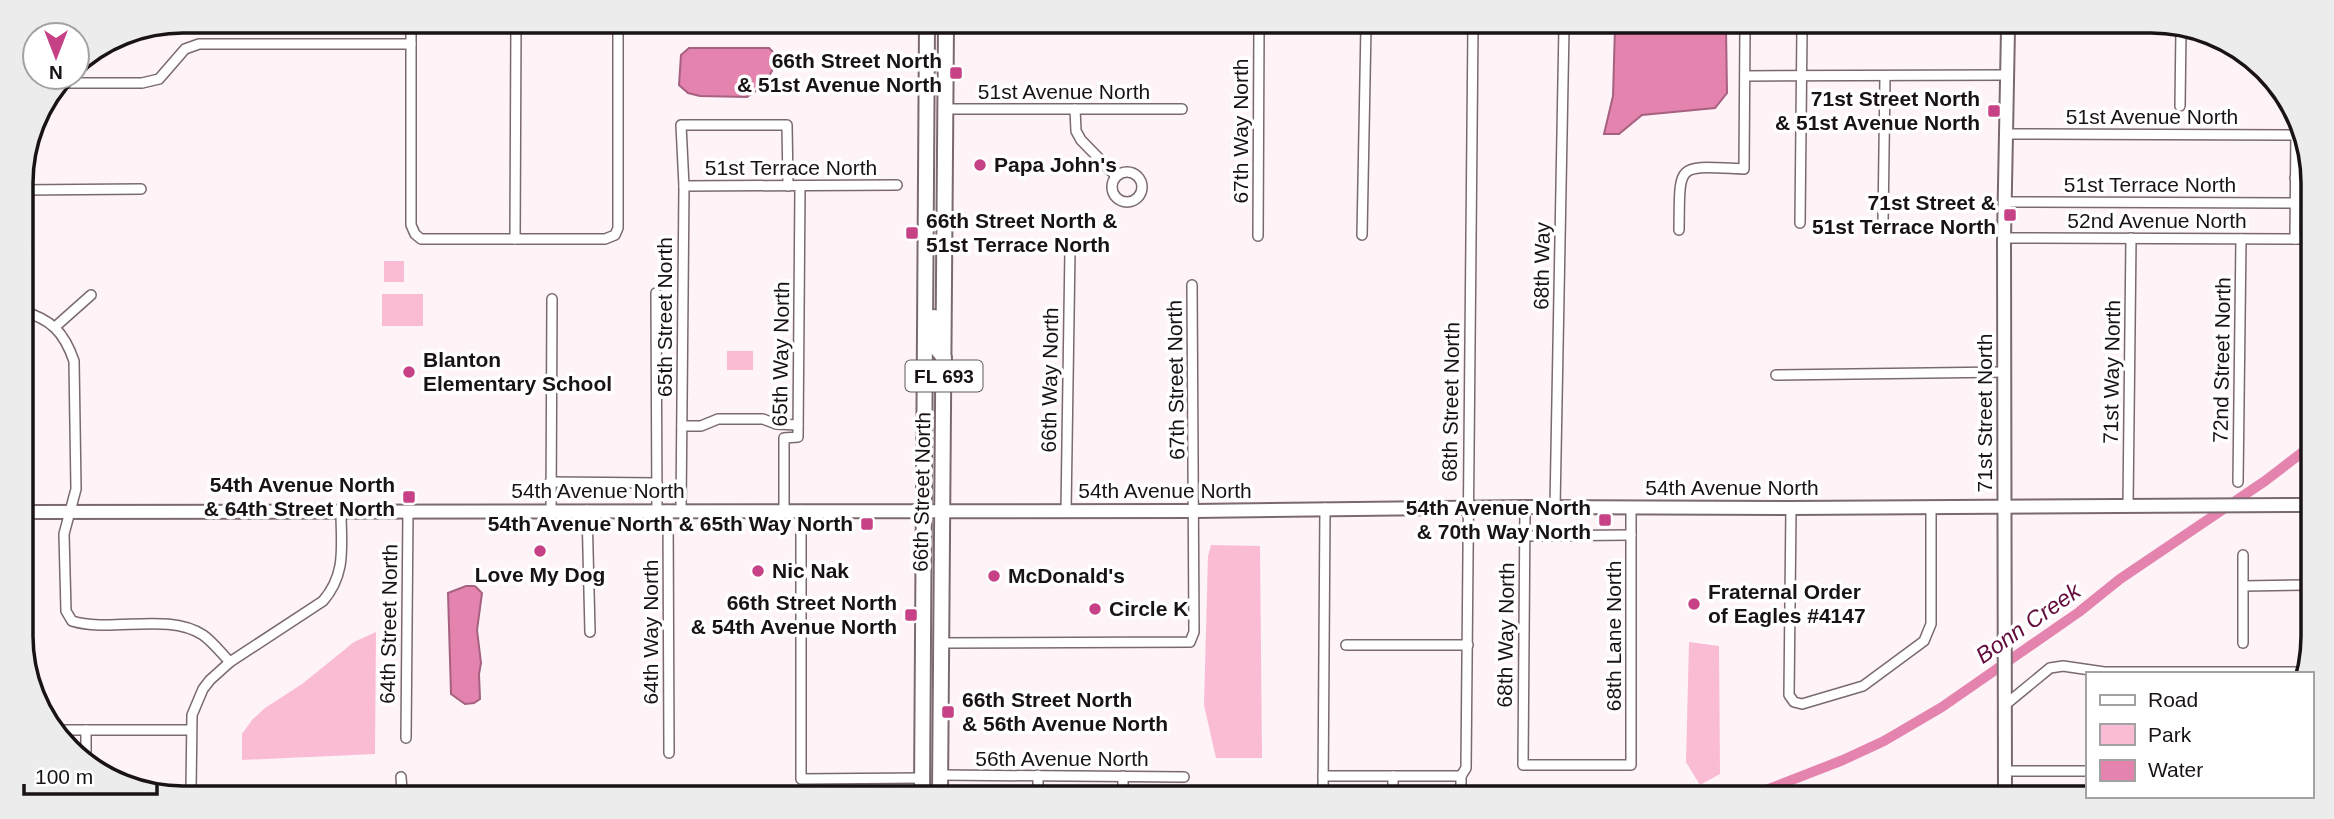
<svg xmlns="http://www.w3.org/2000/svg" width="2334" height="819" viewBox="0 0 2334 819" font-family="Helvetica,sans-serif">
	<style>
		.green { fill: #fabcd5 }
		.water { fill: #e383ae; stroke: #a66180; stroke-width: 2 }
		.lines { fill: none; stroke-linecap: round; stroke-linejoin: round }
		.canal { stroke: #e383ae; stroke-width: 10 }
		.street-casing { stroke: #7a6a70; stroke-width: 12 }
		.secondary-casing { stroke: #7a6a70; stroke-width: 16 }
		.primary-casing { stroke: #7a6a70; stroke-width: 18 }
		.street { stroke: #fff; stroke-width: 9 }
		.secondary { stroke: #fff; stroke-width: 12 }
		.primary { stroke: #fff; stroke-width: 14 }
		.poi-dot { fill: #c64185; stroke: #fff; stroke-width: 2.5 }
		.labels { text-anchor: middle; stroke-width: 7; stroke-linejoin: round; paint-order: stroke }
		.shield { fill: #fff; stroke: #5e5a5b; stroke-width: 2 }
		.shield-label { font-size: 19px; font-weight: bold; fill: #191315 }
		.poi-label { font-size: 21px; font-weight: bold; fill: #191315; stroke: #fff; text-anchor: start }
		.street-label { font-size: 21px; fill: #191315; stroke: #fff }
		.water-label { font-size: 23px; font-style: italic; fill: #620b3c; stroke: #fff }
		.rim { fill: none; stroke: #191315; stroke-width: 3.5 }
	</style>
	<rect width="100%" height="100%" fill="#fef3f7"/>
	<g class="green">
		<rect x="384" y="261" width="20" height="21"/>
		<rect x="382" y="294" width="41" height="32"/>
		<rect x="727" y="351" width="26" height="19"/>
		<polygon points="1211,545 1260,546 1262,758 1216,758 1204,705 1208,556"/>
		<polygon points="376,632 375,754 242,760 242,734 252,720 265,708 302,684 354,642"/>
		<polygon points="1689,642 1719,646 1720,774 1700,785 1686,762"/>
	</g>
	<g class="water">
		<polygon points="1615,27 1726,28 1727,93 1715,108 1642,115 1619,134 1604,134 1613,96"/>
		<polygon points="689,48 769,48 775,54 776,64 763,86 747,97 700,96 688,93 679,85 681,55"/>
		<polygon points="466,586 475,586 482,593 477,630 481,663 479,674 480,699 474,703 465,704 451,694 448,593"/>
	</g>
	<g class="lines">
		<polyline class="canal" points="1751,796 1843,760 1884,741 1942,707 2079,612 2120,579 2265,481 2308,448"/>
		<g class="street-casing">
			<g id="street">
				<polyline points="411,22 411,225 415,234 421,239 605,239 615,235 618,228 618,23"/>
				<polyline points="1745,76 2007,75"/>
				<polyline points="60,83 142,83 159,79 185,49 199,44 411,44"/>
				<polyline points="2180,106 2181,29"/>
				<polyline points="946,109 1182,109"/>
				<polyline points="1075,109 1076,131 1081,140 1116,176"/>
				<polyline points="2007,134 2296,135"/>
				<circle cx="1127" cy="187" r="15"/>
				<polyline points="2295,178 2311,178"/>
				<polyline points="684,186 897,185"/>
				<polyline points="21,190 141,189"/>
				<polyline points="2006,202 2295,203"/>
				<polyline points="1800,223 1802,28"/>
				<polyline points="1883,223 1885,77"/>
				<path d="M1679 230C1680 161 1675 166 1744 169L1745 28"/>
				<polyline points="1362,235 1366,26"/>
				<polyline points="1258,236 1259,26"/>
				<polyline points="2004,238 2311,239"/>
				<polyline points="515,239 516,22"/>
				<polyline points="2295,239 2296,128"/>
				<polyline points="656,293 657,510"/>
				<path d="M22 311C51 319 64 332 74 361L76 489 64 534 66 611 72 621C111 633 168 612 203 635 213 642 221 653 230 662"/>
				<polyline points="55,327 91,295"/>
				<polyline points="1776,375 2004,372"/>
				<polyline points="682,426 701,426 718,419 763,419 776,424 798,425"/>
				<polyline points="550,482 657,483"/>
				<polyline points="2238,482 2241,239"/>
				<polyline points="2128,506 2131,238"/>
				<polyline points="1525,507 1523,765 1631,765 1631,507"/>
				<polyline points="1555,507 1564,27"/>
				<polyline points="1791,508 1789,695 1794,702 1802,704 1863,686 1924,641 1931,624 1931,506"/>
				<polyline points="551,510 552,299"/>
				<polyline points="587,510 590,632"/>
				<polyline points="668,510 669,753"/>
				<polyline points="681,510 684,186 681,125 787,125 788,186"/>
				<polyline points="784,510 784,438 798,437 800,186"/>
				<polyline points="801,510 801,779 922,778"/>
				<polyline points="1066,510 1070,250"/>
				<polyline points="1525,536 1631,535"/>
				<polyline points="2243,555 2243,643"/>
				<polyline points="2244,586 2306,585"/>
				<polyline points="941,643 1190,642 1194,632 1192,285"/>
				<polyline points="1346,645 1468,645"/>
				<polyline points="2005,705 2050,668 2063,666 2104,672 2305,672"/>
				<polyline points="55,730 191,730"/>
				<polyline points="406,738 408,511"/>
				<polyline points="86,759 86,730"/>
				<polyline points="2005,771 2087,771"/>
				<polyline points="940,775 1184,777"/>
				<polyline points="1123,776 1123,793"/>
				<polyline points="1323,776 1461,776"/>
				<polyline points="1461,776 1466,768 1473,26"/>
				<polyline points="1461,776 1461,795"/>
				<polyline points="401,777 402,791"/>
				<path d="M191 790 192 715 203 689 210 680 230 662 323 601C347 573 341 546 341 511"/>
				<polyline points="1038,793 1038,775"/>
				<polyline points="1323,794 1325,508"/>
				<polyline points="1393,795 1393,776"/>
				<polyline points="2120,798 2120,796"/>
			</g>
		</g>
		<g class="secondary-casing">
			<g id="secondary">
				<polyline points="23,512 1195,511 1525,507 1791,508 2307,505"/>
				<polyline points="2005,797 2004,238 2008,29"/>
			</g>
		</g>
		<g class="primary-casing">
			<g id="primary">
				<polyline points="934,317 934,345 944,358"/>
				<polyline points="922,793 927,24"/>
				<polyline points="940,793 946,24"/>
			</g>
		</g>
		<use href="#street" class="street"/>
		<use href="#secondary" class="secondary"/>
		<use href="#primary" class="primary"/>
	</g>
	<g class="poi-dot">
		<rect x="949" y="66" width="14" height="14" rx="3.5"/>
		<rect x="1987" y="104" width="14" height="14" rx="3.5"/>
		<circle cx="980" cy="165" r="7"/>
		<rect x="2003" y="208" width="14" height="14" rx="3.5"/>
		<rect x="905" y="226" width="14" height="14" rx="3.5"/>
		<circle cx="409" cy="372" r="7"/>
		<rect x="402" y="490" width="14" height="14" rx="3.5"/>
		<rect x="1598" y="513" width="14" height="14" rx="3.5"/>
		<rect x="860" y="517" width="14" height="14" rx="3.5"/>
		<circle cx="540" cy="551" r="7"/>
		<circle cx="758" cy="571" r="7"/>
		<circle cx="994" cy="576" r="7"/>
		<circle cx="1694" cy="604" r="7"/>
		<circle cx="1095" cy="609" r="7"/>
		<rect x="904" y="608" width="14" height="14" rx="3.5"/>
		<rect x="941" y="705" width="14" height="14" rx="3.5"/>
	</g>
	<g class="labels">
		<rect class="shield" x="905.5" y="360.5" width="77" height="31" rx="5"/>
		<g class="shield-label">
			<text x="944" y="383">FL 693</text>
		</g>
		<g class="poi-label">
			<text x="942" y="68" text-anchor="end">66th Street North<tspan x="942" dy="24">&amp; 51st Avenue North</tspan></text>
			<text x="1980" y="106" text-anchor="end">71st Street North<tspan x="1980" dy="24">&amp; 51st Avenue North</tspan></text>
			<text x="994" y="172">Papa John's</text>
			<text x="1996" y="210" text-anchor="end">71st Street &amp;<tspan x="1996" dy="24">51st Terrace North</tspan></text>
			<text x="926" y="228">66th Street North &amp;<tspan x="926" dy="24">51st Terrace North</tspan></text>
			<text x="423" y="367">Blanton<tspan x="423" dy="24">Elementary School</tspan></text>
			<text x="395" y="492" text-anchor="end">54th Avenue North<tspan x="395" dy="24">&amp; 64th Street North</tspan></text>
			<text x="1591" y="515" text-anchor="end">54th Avenue North<tspan x="1591" dy="24">&amp; 70th Way North</tspan></text>
			<text x="853" y="531" text-anchor="end">54th Avenue North &amp; 65th Way North</text>
			<text x="772" y="578">Nic Nak</text>
			<text x="540" y="582" text-anchor="middle">Love My Dog</text>
			<text x="1008" y="583">McDonald's</text>
			<text x="1708" y="599">Fraternal Order<tspan x="1708" dy="24">of Eagles #4147</tspan></text>
			<text x="897" y="610" text-anchor="end">66th Street North<tspan x="897" dy="24">&amp; 54th Avenue North</tspan></text>
			<text x="1109" y="616">Circle K</text>
			<text x="962" y="707">66th Street North<tspan x="962" dy="24">&amp; 56th Avenue North</tspan></text>
		</g>
		<g class="street-label">
			<text x="1064" y="99">51st Avenue North</text>
			<text x="2152" y="124">51st Avenue North</text>
			<text transform="translate(1241 131) rotate(-90)" y="7">67th Way North</text>
			<text x="791" y="175">51st Terrace North</text>
			<text x="2150" y="192">51st Terrace North</text>
			<text x="2157" y="228">52nd Avenue North</text>
			<text transform="translate(1542 266) rotate(-89)" y="7">68th Way</text>
			<text transform="translate(665 317) rotate(-90)" y="7">65th Street North</text>
			<text transform="translate(781 354) rotate(-89)" y="7">65th Way North</text>
			<text transform="translate(2222 360) rotate(-89)" y="7">72nd Street North</text>
			<text transform="translate(2112 372) rotate(-89)" y="7">71st Way North</text>
			<text transform="translate(1050 380) rotate(-89)" y="7">66th Way North</text>
			<text transform="translate(1176 380) rotate(-91)" y="7">67th Street North</text>
			<text transform="translate(1451 402) rotate(-89)" y="7">68th Street North</text>
			<text transform="translate(1985 413) rotate(-90)" y="7">71st Street North</text>
			<text x="1732" y="495">54th Avenue North</text>
			<text x="598" y="498">54th Avenue North</text>
			<text x="1165" y="498">54th Avenue North</text>
			<text transform="translate(922 492) rotate(-89)" y="7">66th Street North</text>
			<text transform="translate(389 624) rotate(-89)" y="7">64th Street North</text>
			<text transform="translate(651 632) rotate(-90)" y="7">64th Way North</text>
			<text transform="translate(1506 635) rotate(-89)" y="7">68th Way North</text>
			<text transform="translate(1614 636) rotate(-90)" y="7">68th Lane North</text>
			<text x="1062" y="766">56th Avenue North</text>
		</g>
		<g class="water-label">
			<text transform="translate(2028 623) rotate(-35)" y="8">Bonn Creek</text>
		</g>
	</g>
	<path d="M0 0H2334V819H0ZM183 33H2151A150 150 0 0 1 2301 183V636A150 150 0 0 1 2151 786H183A150 150 0 0 1 33 636V183A150 150 0 0 1 183 33Z" fill="#edecec" fill-rule="evenodd"/>
	<path class="rim" d="M183 33H2151A150 150 0 0 1 2301 183V636A150 150 0 0 1 2151 786H183A150 150 0 0 1 33 636V183A150 150 0 0 1 183 33Z"/>
	<rect x="2086" y="672" width="228" height="126" fill="#ffffff" stroke="#a3a1a1" stroke-width="2"/>
	<rect x="2100" y="695" width="35" height="10" fill="#ffffff" stroke="#a3a1a1" stroke-width="2"/>
	<text x="2148" y="707" font-size="21" fill="#191315">Road</text>
	<rect x="2100" y="724" width="35" height="21" fill="#fabcd5" stroke="#a3a1a1" stroke-width="2"/>
	<text x="2148" y="742" font-size="21" fill="#191315">Park</text>
	<rect x="2100" y="760" width="35" height="21" fill="#e383ae" stroke="#a3a1a1" stroke-width="2"/>
	<text x="2148" y="777" font-size="21" fill="#191315">Water</text>
	<g transform="translate(56 56) rotate(180)"><circle r="33" fill="#ffffff" stroke="#a3a1a1" stroke-width="2"/>
	<path d="M0-5L12 26L0 18L-12 26Z" fill="#c64185"/>
	<text y="-10" font-size="19" font-weight="bold" text-anchor="middle" fill="#191315">N</text>
	</g>
	<path d="M24 784v10h133v-10" fill="none" stroke="#191315" stroke-width="3.5"/>
	<text x="35" y="784" font-size="21" fill="#191315" stroke="#ffffff" stroke-width="5" paint-order="stroke">100 m</text>
</svg>
